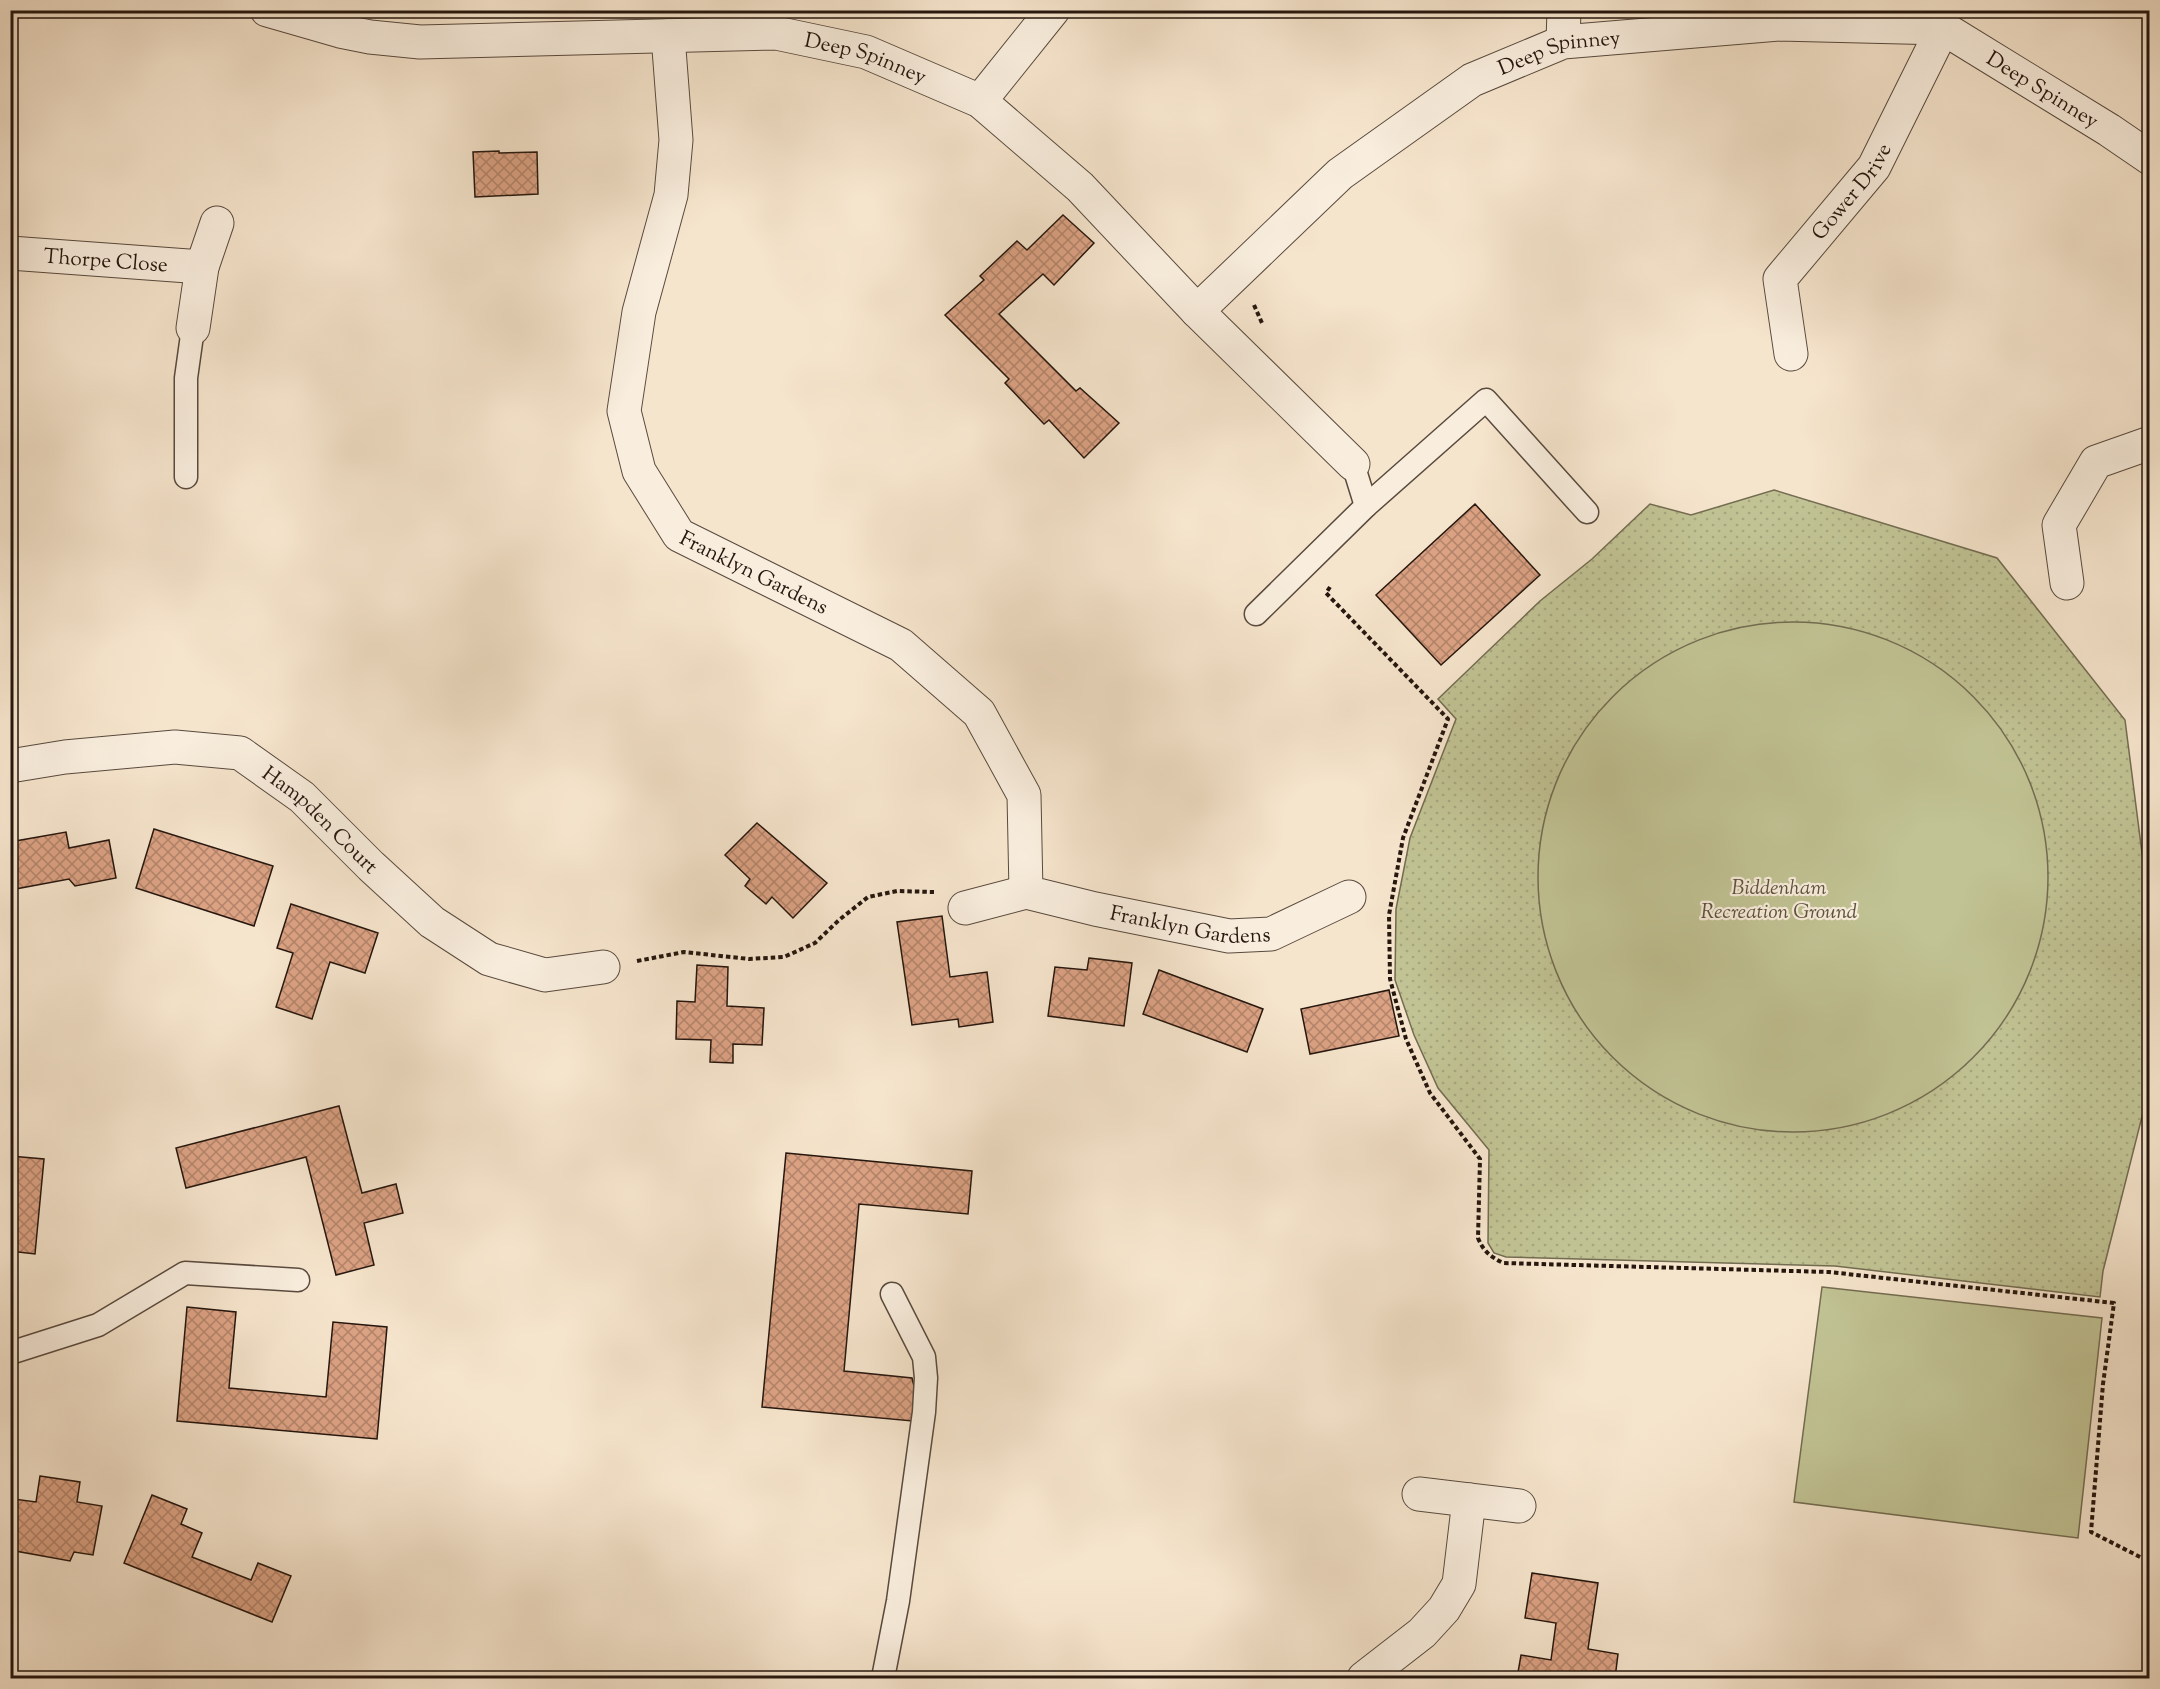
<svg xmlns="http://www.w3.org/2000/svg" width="2160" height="1689" viewBox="0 0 2160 1689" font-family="'Sorts Mill Goudy',serif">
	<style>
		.green { fill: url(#green-dots); stroke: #736c51; stroke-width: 1.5 }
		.pitch { fill: #c1c394; stroke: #736c51; stroke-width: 1.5 }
		.building { fill: url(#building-cross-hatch); stroke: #25160e; stroke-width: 1.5 }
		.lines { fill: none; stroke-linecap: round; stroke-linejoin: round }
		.service-casing { stroke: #594a3e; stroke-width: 25 }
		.minor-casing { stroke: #594a3e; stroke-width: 35 }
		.path { stroke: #25160e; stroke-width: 4; stroke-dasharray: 4.5 3; stroke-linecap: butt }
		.service { stroke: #f9eede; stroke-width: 22 }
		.minor { stroke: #f9eede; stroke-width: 33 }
		.labels { text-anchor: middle; stroke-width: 4.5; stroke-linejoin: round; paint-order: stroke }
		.street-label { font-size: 21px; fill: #25160e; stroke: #f9eede }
		.park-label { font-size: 21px; font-style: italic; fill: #5c533d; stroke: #f9eede }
	</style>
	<defs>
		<pattern id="green-dots" width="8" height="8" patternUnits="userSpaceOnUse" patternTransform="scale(1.5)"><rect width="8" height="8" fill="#c1c394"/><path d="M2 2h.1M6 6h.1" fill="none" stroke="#a6a77e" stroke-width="1.8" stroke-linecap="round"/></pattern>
		<pattern id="building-cross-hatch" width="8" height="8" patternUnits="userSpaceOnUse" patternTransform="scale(1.5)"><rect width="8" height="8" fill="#dca284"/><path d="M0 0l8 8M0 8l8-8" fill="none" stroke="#b2836a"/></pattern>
	</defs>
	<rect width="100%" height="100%" fill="#f6e5cd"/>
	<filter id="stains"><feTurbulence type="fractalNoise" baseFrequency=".00333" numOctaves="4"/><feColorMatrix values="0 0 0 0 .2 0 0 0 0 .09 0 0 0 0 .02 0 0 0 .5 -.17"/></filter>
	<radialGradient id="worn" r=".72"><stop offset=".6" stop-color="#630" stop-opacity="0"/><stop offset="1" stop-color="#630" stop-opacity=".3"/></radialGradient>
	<polygon class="green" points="1774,490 1997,558 2125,720 2147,892 2149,1089 2103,1271 2100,1297 1835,1266 1506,1257 1494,1253 1488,1243 1489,1150 1438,1088 1414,1035 1395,980 1396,909 1410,838 1456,719 1438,699 1540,601 1592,559 1650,504 1691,515"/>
	<g class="pitch">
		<circle cx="1793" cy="877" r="255"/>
		<polygon points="1822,1287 2102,1318 2078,1538 1794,1502"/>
	</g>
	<g class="building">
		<polygon points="499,151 499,153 537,152 538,194 475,197 473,152"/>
		<polygon points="1063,215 1094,243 1054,285 1043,274 999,314 1076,391 1080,388 1119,423 1084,458 1049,420 1044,424 1005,383 1009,379 945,315 984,280 980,276 1017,241 1027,250"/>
		<polygon points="1475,504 1540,575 1441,665 1376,595"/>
		<polygon points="757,823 827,883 793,918 772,897 766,904 745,886 750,879 725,855"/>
		<polygon points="154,829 273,866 254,926 136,888"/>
		<polygon points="66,832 69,848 109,840 116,878 75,886 69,879 10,890 10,842"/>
		<polygon points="291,904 378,933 365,973 330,962 312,1019 276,1007 293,953 277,948"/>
		<polygon points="942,916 950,977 987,972 993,1022 959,1027 958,1019 912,1025 897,922"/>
		<polygon points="1089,958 1132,963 1124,1026 1048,1016 1055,967 1087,970"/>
		<polygon points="697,965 728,967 727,1006 764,1008 762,1045 733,1044 733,1063 710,1062 711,1040 676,1039 677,1001 695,1002"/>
		<polygon points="1159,970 1263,1009 1247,1052 1143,1014"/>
		<polygon points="1389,990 1399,1036 1310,1054 1301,1009"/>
		<polygon points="339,1106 362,1193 396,1184 403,1213 364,1223 374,1265 336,1275 306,1157 186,1188 176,1148"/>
		<polygon points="786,1153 972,1171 968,1214 859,1204 844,1371 912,1378 923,1422 762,1407"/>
		<polygon points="10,1156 44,1159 35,1254 10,1251"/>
		<polygon points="187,1307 236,1312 229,1388 326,1397 333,1322 387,1327 377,1439 177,1421"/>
		<polygon points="40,1476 80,1482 77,1502 102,1506 93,1555 74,1552 70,1561 10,1550 10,1520 14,1499 36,1502"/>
		<polygon points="152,1495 187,1509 181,1524 202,1533 192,1557 251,1580 258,1563 291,1576 272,1622 124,1563"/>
		<polygon points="1532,1573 1598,1583 1588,1649 1618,1654 1615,1678 1517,1678 1521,1655 1551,1660 1556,1623 1525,1618"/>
	</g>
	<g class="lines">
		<g class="service-casing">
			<g id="service">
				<polyline points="186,477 186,378 193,328"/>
				<polyline points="1366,506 1486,400 1587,512"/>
				<polyline points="1256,614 1366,506 1353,464"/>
				<polyline points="10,1353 98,1325 185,1273 298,1280"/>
				<polyline points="883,1678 898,1601 924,1412 926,1378 924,1357 892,1294"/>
			</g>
		</g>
		<g class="minor-casing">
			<g id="minor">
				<path id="s1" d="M267 10 340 31 370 37 420 42 776 33 866 52 980 101 1080 187 1197 311 1340 174 1472 80 1563 42 1779 24 1943 28 2109 130 2150 158"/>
				<path id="s2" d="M668 36 676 140 671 195 639 312 624 411 639 471 679 535 901 645 979 713 1024 795 1026 892 1095 909 1229 936 1271 934 1349 897"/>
				<polyline points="1563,42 1564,10"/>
				<polyline points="980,101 1053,10"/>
				<path id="s3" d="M10 253 202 267 217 223"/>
				<polyline points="1197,311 1353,464"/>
				<polyline points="193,328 202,267"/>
				<path id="s4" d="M1791 354 1780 279 1874 167 1943 28"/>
				<polyline points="2067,583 2059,525 2096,462 2150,443"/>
				<path id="s5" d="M10 766 65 757 175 747 240 753 302 797 371 866 432 922 489 959 545 975 603 967"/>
				<polyline points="965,908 1026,892"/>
				<polyline points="1419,1494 1519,1506"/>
				<polyline points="1364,1678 1422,1633 1444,1609 1459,1584 1469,1500"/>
			</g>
		</g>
		<g class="path">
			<polyline points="1254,305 1262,323"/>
			<path d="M1330 587 1326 593 1448 719 1403 838 1389 915 1390 979 1406 1039 1430 1093 1480 1159 1478 1238C1483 1251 1491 1257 1503 1263L1829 1272 2114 1303 2103 1384 2091 1532 2150 1562"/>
			<polyline points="637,961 684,952 749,959 784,957 815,943 839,920 868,897 897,891 934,892"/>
		</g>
		<use href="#service" class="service"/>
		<use href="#minor" class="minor"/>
	</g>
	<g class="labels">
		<g class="street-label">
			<text dy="7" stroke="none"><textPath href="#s1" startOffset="1484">Deep Spinney</textPath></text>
			<text dy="7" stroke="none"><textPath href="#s1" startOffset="606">Deep Spinney</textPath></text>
			<text dy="7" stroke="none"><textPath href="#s1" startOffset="1988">Deep Spinney</textPath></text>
			<text dy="7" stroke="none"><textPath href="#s4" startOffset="189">Gower Drive</textPath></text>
			<text dy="7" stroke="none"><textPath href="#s3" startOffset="96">Thorpe Close</textPath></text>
			<text dy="7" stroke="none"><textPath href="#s2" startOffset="602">Franklyn Gardens</textPath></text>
			<text dy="7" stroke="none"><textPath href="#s5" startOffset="336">Hampden Court</textPath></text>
			<text dy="7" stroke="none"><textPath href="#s2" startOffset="1228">Franklyn Gardens</textPath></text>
		</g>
		<g class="park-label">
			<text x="1779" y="894">Biddenham<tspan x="1779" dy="24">Recreation Ground</tspan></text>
		</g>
	</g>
	<rect width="2160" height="1689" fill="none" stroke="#f6e5cd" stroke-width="36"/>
	<rect x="12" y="12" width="2136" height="1665" fill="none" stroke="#25160e" stroke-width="3"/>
	<rect x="18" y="18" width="2124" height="1653" fill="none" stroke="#25160e" stroke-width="1.5"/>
	<rect width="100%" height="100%" filter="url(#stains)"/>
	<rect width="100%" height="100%" fill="url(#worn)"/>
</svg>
